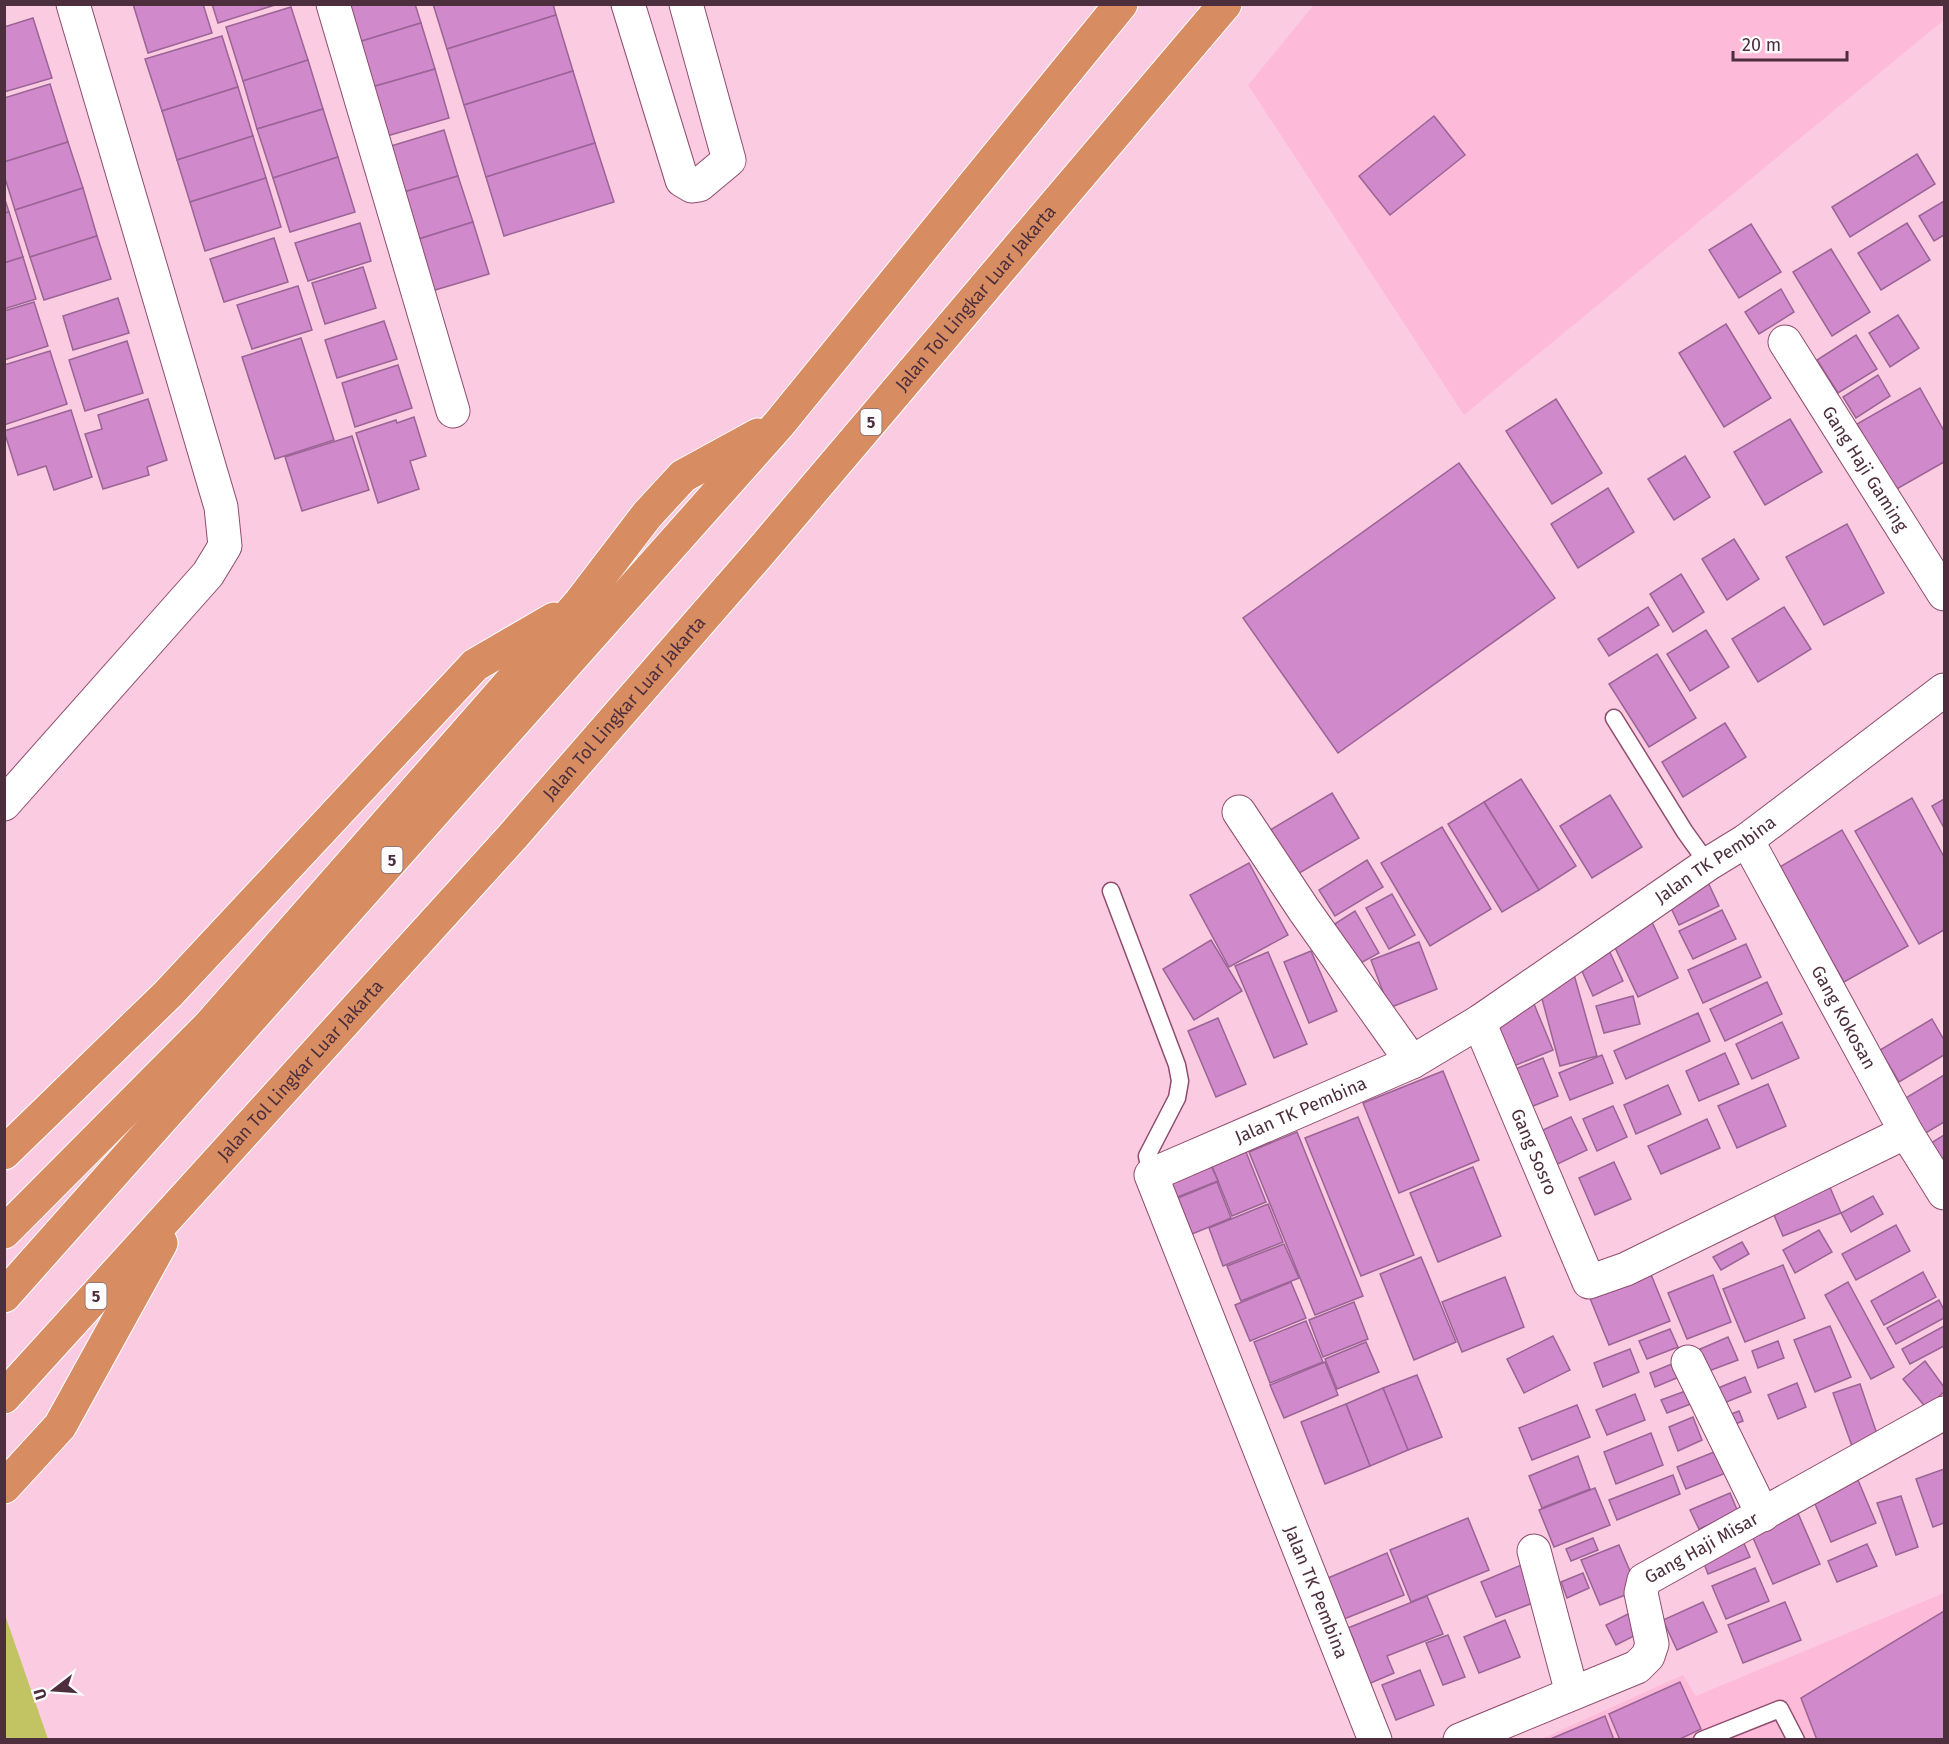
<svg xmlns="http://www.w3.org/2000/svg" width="1949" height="1744" viewBox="0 0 1949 1744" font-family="'Fira Sans',sans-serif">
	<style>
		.built { fill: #febad9 }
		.green { fill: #c2c464 }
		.building { fill: #d089ca; stroke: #9b6496; stroke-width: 1.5 }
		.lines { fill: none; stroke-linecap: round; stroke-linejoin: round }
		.service-casing { stroke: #8f4c6e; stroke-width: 19 }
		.minor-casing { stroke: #8f4c6e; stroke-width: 35 }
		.motorway-casing { stroke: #fff; stroke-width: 35 }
		.service { stroke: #fff; stroke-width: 16 }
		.minor { stroke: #fff; stroke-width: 33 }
		.motorway { stroke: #d78c62; stroke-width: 33 }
		.labels { text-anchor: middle; stroke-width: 4.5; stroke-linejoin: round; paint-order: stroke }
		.shield { fill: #fcfcfc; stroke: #826c76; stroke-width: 1.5 }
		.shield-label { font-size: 16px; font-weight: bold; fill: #4d2e3d }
		.street-label { font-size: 18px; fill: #4d2e3d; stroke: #fcfcfc }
	</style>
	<rect width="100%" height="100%" fill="#fbcce1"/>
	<g class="built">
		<polygon points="1314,5 1944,5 1944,20 1464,415 1248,85"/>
		<polygon points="1944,1593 1944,1739 1539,1740 1683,1675 1696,1696"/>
	</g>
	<polygon class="green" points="5,1615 48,1739 5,1739"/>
	<g class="building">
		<polygon points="133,4 203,4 212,33 148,53"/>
		<polygon points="212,4 278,4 218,23"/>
		<polygon points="341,4 415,4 421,23 352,44"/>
		<polygon points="433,4 553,4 556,15 447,49"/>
		<polygon points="291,7 308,60 243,81 226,27"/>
		<polygon points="556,15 573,71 464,105 447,49"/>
		<polygon points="33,18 52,78 4,92 4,27"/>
		<polygon points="421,23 435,69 365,89 352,44"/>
		<polygon points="222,36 238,87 162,111 145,59"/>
		<polygon points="308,60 323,109 257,129 243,81"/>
		<polygon points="435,69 449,118 380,138 365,89"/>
		<polygon points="573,71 595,143 486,177 464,105"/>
		<polygon points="50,84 68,142 4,162 4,98"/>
		<polygon points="238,87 253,136 177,160 162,111"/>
		<polygon points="323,109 338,157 273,178 257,129"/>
		<polygon points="1434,116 1465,155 1390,215 1359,176"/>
		<polygon points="444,130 458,176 394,195 381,149"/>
		<polygon points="253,136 266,178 190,202 177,160"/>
		<polygon points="68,142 83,188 15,210 4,175 4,162"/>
		<polygon points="595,143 614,202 504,236 486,177"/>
		<polygon points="1917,154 1935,184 1850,237 1832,207"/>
		<polygon points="338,157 355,212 290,232 273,178"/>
		<polygon points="458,176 473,222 409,242 394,195"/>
		<polygon points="266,178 281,227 205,251 190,202"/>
		<polygon points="83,188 97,236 30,257 15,210"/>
		<polygon points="4,197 9,212 4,213"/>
		<polygon points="1944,201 1944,235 1934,241 1919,216"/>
		<polygon points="9,212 23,257 4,263 4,213"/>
		<polygon points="473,222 489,274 425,293 409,242"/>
		<polygon points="360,223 371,261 308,281 295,243"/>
		<polygon points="1907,223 1930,260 1881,290 1858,253"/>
		<polygon points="1751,224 1781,272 1739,298 1709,250"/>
		<polygon points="97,236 111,279 44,300 30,257"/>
		<polygon points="274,238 288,282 224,302 210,259"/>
		<polygon points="1831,249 1870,312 1832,336 1793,272"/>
		<polygon points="23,257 36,299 4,309 4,263"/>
		<polygon points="363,267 376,308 325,324 312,283"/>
		<polygon points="298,286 312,330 252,349 237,305"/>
		<polygon points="1781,289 1794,312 1759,334 1745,312"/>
		<polygon points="118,298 129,333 73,350 63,316"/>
		<polygon points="34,302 48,346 4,360 4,311"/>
		<polygon points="1898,315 1919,348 1890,367 1869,333"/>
		<polygon points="384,321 397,359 337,378 325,340"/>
		<polygon points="1726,324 1771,398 1724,427 1679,353"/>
		<polygon points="1856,335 1877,369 1838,393 1817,360"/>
		<polygon points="301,338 334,440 275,459 242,357"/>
		<polygon points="127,341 143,393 85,411 69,360"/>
		<polygon points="50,351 67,404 4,425 4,365"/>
		<polygon points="398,365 412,408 355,427 342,383"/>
		<polygon points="1878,375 1890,396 1856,418 1843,397"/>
		<polygon points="1920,388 1944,431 1944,462 1895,490 1857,424"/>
		<polygon points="148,399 167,460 147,467 149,475 103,489 85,434 102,429 98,415"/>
		<polygon points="1556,399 1602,473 1552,504 1506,431"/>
		<polygon points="71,410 92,477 54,490 46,466 18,475 4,431"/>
		<polygon points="414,417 426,456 410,461 419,489 378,503 356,433 396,420 397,423"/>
		<polygon points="1790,419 1822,472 1765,505 1734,452"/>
		<polygon points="352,436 369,490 302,511 285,457"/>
		<polygon points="1685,456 1710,497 1674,520 1648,479"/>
		<polygon points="1459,463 1555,598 1338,753 1243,618"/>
		<polygon points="1608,488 1634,532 1578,568 1551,524"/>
		<polygon points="1847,524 1884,593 1824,625 1786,557"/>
		<polygon points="1734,539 1759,579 1727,600 1702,559"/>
		<polygon points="1681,574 1704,612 1673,632 1650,594"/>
		<polygon points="1648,607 1659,625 1609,656 1598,639"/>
		<polygon points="1784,607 1811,649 1758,682 1732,639"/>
		<polygon points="1706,630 1729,667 1690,691 1667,654"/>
		<polygon points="1657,654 1696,718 1649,747 1609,684"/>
		<polygon points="1725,723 1746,757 1683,797 1662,762"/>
		<polygon points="1521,779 1576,866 1539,890 1484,802"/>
		<polygon points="1332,793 1359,838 1296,875 1270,830"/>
		<polygon points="1610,795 1642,847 1592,878 1560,826"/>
		<polygon points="1912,798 1944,857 1944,930 1919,944 1855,831"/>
		<polygon points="1944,799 1944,828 1932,806"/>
		<polygon points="1484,802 1539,890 1502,912 1448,824"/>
		<polygon points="1442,827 1491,909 1430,946 1381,863"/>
		<polygon points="1842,830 1908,946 1844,982 1778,868"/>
		<polygon points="1367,860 1383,887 1335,916 1319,890"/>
		<polygon points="1249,863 1288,935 1229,967 1190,895"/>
		<polygon points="1705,876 1719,906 1679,925 1665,895"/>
		<polygon points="1392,894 1415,935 1389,949 1366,908"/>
		<polygon points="1722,910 1736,939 1693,959 1679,931"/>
		<polygon points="1355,911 1379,953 1357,965 1333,925"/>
		<polygon points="1652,922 1678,978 1638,997 1612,941"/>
		<polygon points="1211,940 1242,991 1194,1020 1163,969"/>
		<polygon points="1419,942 1437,989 1389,1008 1371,960"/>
		<polygon points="1746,944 1761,977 1703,1003 1688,970"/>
		<polygon points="1608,948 1623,981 1593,996 1578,962"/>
		<polygon points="1311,951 1337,1011 1309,1023 1284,962"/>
		<polygon points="1268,952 1307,1044 1274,1058 1235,966"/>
		<polygon points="1573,971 1597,1056 1560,1066 1538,984"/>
		<polygon points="1767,982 1782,1014 1725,1041 1710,1009"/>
		<polygon points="1633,996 1640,1024 1604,1033 1596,1006"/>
		<polygon points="1534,1004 1553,1050 1504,1070 1486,1023"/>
		<polygon points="1698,1013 1710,1041 1626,1079 1614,1051"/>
		<polygon points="1218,1018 1246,1084 1216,1097 1188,1031"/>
		<polygon points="1932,1019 1944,1040 1944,1055 1899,1082 1880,1050"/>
		<polygon points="1782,1022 1799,1058 1752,1079 1736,1044"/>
		<polygon points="1725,1053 1739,1084 1699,1101 1686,1071"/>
		<polygon points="1602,1055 1613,1083 1570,1100 1559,1073"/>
		<polygon points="1543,1058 1558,1096 1518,1112 1503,1074"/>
		<polygon points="1443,1071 1479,1160 1399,1193 1363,1103"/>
		<polygon points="1944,1075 1944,1122 1924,1134 1904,1099"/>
		<polygon points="1768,1084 1786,1126 1737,1148 1718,1106"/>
		<polygon points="1668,1085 1681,1114 1636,1134 1624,1105"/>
		<polygon points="1613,1106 1627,1137 1597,1151 1583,1119"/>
		<polygon points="1358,1117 1414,1255 1361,1276 1305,1138"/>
		<polygon points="1571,1117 1587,1150 1545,1170 1530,1136"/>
		<polygon points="1707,1119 1720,1148 1661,1174 1648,1146"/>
		<polygon points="1297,1132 1363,1296 1315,1315 1249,1152"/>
		<polygon points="1944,1135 1944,1161 1943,1162 1931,1143"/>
		<polygon points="1244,1147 1266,1202 1232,1216 1210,1161"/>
		<polygon points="1208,1159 1218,1181 1165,1202 1156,1180"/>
		<polygon points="1614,1162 1631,1199 1595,1215 1579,1178"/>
		<polygon points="1473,1167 1501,1236 1438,1262 1410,1193"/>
		<polygon points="1826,1178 1841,1213 1783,1236 1768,1201"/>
		<polygon points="1217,1182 1231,1218 1192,1234 1178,1198"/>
		<polygon points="1873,1196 1883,1214 1851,1232 1841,1213"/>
		<polygon points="1268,1204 1283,1242 1223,1266 1209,1228"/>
		<polygon points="1896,1225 1910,1251 1856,1280 1842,1254"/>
		<polygon points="1819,1230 1832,1252 1795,1273 1783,1250"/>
		<polygon points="1742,1242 1749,1254 1721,1270 1713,1257"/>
		<polygon points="1284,1244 1299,1278 1241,1301 1227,1266"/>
		<polygon points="1421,1257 1456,1342 1414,1360 1380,1274"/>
		<polygon points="1783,1265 1805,1318 1745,1342 1723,1289"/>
		<polygon points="1650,1272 1670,1321 1609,1345 1589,1296"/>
		<polygon points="1923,1272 1936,1297 1884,1325 1871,1301"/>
		<polygon points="1713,1275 1731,1322 1687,1339 1668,1293"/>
		<polygon points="1505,1277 1524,1327 1462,1352 1442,1302"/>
		<polygon points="1291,1282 1306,1318 1250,1341 1235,1305"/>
		<polygon points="1848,1282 1894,1367 1871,1379 1825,1295"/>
		<polygon points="1939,1300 1944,1310 1944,1318 1896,1344 1887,1328"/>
		<polygon points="1354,1302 1368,1339 1323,1357 1309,1320"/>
		<polygon points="1306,1321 1323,1362 1270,1383 1254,1342"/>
		<polygon points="1830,1326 1851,1377 1815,1392 1794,1340"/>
		<polygon points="1944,1326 1944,1346 1910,1364 1902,1349"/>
		<polygon points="1670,1329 1678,1347 1647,1359 1639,1341"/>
		<polygon points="1553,1336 1570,1370 1524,1393 1507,1359"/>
		<polygon points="1728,1337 1738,1360 1706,1372 1698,1350"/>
		<polygon points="1778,1341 1784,1358 1758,1368 1752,1351"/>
		<polygon points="1366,1342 1379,1372 1337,1389 1325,1359"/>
		<polygon points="1630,1349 1639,1372 1603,1387 1594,1363"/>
		<polygon points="1679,1361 1684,1375 1655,1387 1650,1373"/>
		<polygon points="1925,1361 1944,1387 1944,1392 1926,1408 1903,1379"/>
		<polygon points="1325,1362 1338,1395 1284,1418 1270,1385"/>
		<polygon points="1417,1375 1442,1437 1408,1450 1383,1388"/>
		<polygon points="1745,1377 1751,1392 1724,1403 1718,1388"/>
		<polygon points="1797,1383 1806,1407 1778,1419 1768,1395"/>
		<polygon points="1860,1384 1878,1437 1852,1446 1833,1393"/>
		<polygon points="1383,1388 1408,1450 1370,1466 1346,1404"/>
		<polygon points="1691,1389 1696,1402 1667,1413 1661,1400"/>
		<polygon points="1635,1394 1645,1420 1607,1435 1596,1410"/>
		<polygon points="1346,1404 1370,1466 1325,1484 1301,1422"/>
		<polygon points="1577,1405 1590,1437 1532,1460 1519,1428"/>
		<polygon points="1739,1411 1743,1421 1725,1428 1721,1418"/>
		<polygon points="1693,1417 1702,1440 1678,1451 1669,1427"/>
		<polygon points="1651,1433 1663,1465 1616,1484 1604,1452"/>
		<polygon points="1724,1448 1733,1470 1686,1489 1677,1467"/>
		<polygon points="1578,1456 1590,1489 1542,1508 1529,1476"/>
		<polygon points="1944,1469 1944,1523 1933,1527 1916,1479"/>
		<polygon points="1855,1473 1876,1523 1831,1542 1810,1492"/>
		<polygon points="1673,1475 1680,1494 1617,1520 1609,1500"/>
		<polygon points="1595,1488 1610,1525 1554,1547 1539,1510"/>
		<polygon points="1730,1493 1738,1512 1699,1529 1690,1510"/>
		<polygon points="1901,1496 1918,1547 1896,1555 1877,1503"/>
		<polygon points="1797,1511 1820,1564 1773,1584 1750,1531"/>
		<polygon points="1468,1518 1489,1570 1411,1602 1390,1550"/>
		<polygon points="1593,1538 1598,1550 1571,1561 1566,1549"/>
		<polygon points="1742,1539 1750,1557 1708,1574 1701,1556"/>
		<polygon points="1867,1544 1877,1566 1837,1582 1828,1561"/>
		<polygon points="1619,1545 1638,1590 1600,1605 1581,1560"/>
		<polygon points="1387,1553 1404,1595 1339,1621 1321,1581"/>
		<polygon points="1526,1563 1541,1600 1496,1617 1481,1582"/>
		<polygon points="1755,1568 1769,1601 1726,1619 1712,1586"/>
		<polygon points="1583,1573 1589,1588 1567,1598 1561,1582"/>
		<polygon points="1427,1596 1443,1634 1387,1656 1394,1673 1366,1685 1349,1642 1354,1640 1348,1628"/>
		<polygon points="1703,1602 1717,1632 1677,1650 1663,1620"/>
		<polygon points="1785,1602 1801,1640 1743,1663 1728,1625"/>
		<polygon points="1944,1611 1944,1740 1817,1740 1801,1698"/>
		<polygon points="1630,1613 1640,1633 1616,1645 1606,1625"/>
		<polygon points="1505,1620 1520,1657 1479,1673 1464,1637"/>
		<polygon points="1448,1635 1465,1677 1443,1685 1426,1643"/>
		<polygon points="1420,1670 1434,1705 1396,1720 1382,1685"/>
		<polygon points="1680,1682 1701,1729 1678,1740 1620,1740 1609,1714"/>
		<polygon points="1605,1716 1614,1740 1548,1740"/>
	</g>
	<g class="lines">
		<g class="service-casing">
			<g id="service">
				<polyline points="1614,718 1685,832 1708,864"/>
				<polyline points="1111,891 1177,1065 1180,1081 1177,1098 1147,1156 1151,1175"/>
				<polyline points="1702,1740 1780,1709 1796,1740"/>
			</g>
		</g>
		<g class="minor-casing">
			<g id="minor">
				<polyline points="333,4 453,411"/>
				<polyline points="628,4 682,180 692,186 699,185 729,160 686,4"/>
				<path id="s1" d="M1785 342 1944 594"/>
				<polyline points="4,804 208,574 225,546 221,507 73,4"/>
				<polyline points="1239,812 1304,910 1412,1062"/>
				<path id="s2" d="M1747 840 1906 1132 1944 1193"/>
				<path id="s3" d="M1479 1022 1589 1282 1626 1269 1906 1132"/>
				<polyline points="1688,1362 1763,1515"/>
				<polyline points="1534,1551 1572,1693"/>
				<path id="s4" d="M1375 1740 1151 1175 1412 1062 1479 1022 1708 864 1747 840 1944 690"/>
				<path id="s5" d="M1460 1740 1637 1667 1648 1656 1652 1644 1641 1593 1644 1580 1944 1413"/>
			</g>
		</g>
		<g class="motorway-casing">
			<g id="motorway">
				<polyline points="4,1153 168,994 475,665 554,619"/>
				<polyline points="4,1232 210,1025 579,604 647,515 683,476 758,435"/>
				<polyline points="4,1296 779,424 1121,4"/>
				<path id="s6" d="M4 1397 513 836 762 550 1225 4"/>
				<polyline points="4,1487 60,1426 161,1243"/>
			</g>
		</g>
		<use href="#service" class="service"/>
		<use href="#minor" class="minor"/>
		<use href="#motorway" class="motorway"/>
	</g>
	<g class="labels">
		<g class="shield">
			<rect x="860.5" y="409" width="21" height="26" rx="4.5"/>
			<rect x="381.5" y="847" width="21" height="26" rx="4.5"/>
			<rect x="85.5" y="1283" width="21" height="26" rx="4.5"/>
		</g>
		<g class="shield-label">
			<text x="871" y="428">5</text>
			<text x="392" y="866">5</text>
			<text x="96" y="1302">5</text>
		</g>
		<g class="street-label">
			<text dy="6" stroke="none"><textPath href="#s6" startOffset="1467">Jalan Tol Lingkar Luar Jakarta</textPath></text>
			<text dy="6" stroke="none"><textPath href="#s1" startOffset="150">Gang Haji Gaming</textPath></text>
			<text dy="6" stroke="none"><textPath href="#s6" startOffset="927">Jalan Tol Lingkar Luar Jakarta</textPath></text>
			<text dy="6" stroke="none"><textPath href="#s4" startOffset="1257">Jalan TK Pembina</textPath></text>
			<text dy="6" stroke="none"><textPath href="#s2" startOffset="202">Gang Kokosan</textPath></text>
			<text dy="6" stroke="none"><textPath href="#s6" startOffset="441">Jalan Tol Lingkar Luar Jakarta</textPath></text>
			<text dy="6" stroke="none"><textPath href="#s4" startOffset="771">Jalan TK Pembina</textPath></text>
			<text dy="6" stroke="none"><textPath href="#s3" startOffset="141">Gang Sosro</textPath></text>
			<text dy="6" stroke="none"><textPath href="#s5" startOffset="351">Gang Haji Misar</textPath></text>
			<text transform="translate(1316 1592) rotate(68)" y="6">Jalan TK Pembina</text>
		</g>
	</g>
	<rect width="1949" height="1744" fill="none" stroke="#4d2e3d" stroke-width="12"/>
	<g transform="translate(54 1690) rotate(253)" stroke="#fcfcfc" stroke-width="4.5" paint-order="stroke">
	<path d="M0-4.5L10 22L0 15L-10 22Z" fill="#4d2e3d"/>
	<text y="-9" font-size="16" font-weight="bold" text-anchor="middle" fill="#4d2e3d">U</text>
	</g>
	<path d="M1733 51v9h114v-9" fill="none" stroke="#4d2e3d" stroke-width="3"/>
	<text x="1742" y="51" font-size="18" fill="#4d2e3d" stroke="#fcfcfc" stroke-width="4.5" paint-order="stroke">20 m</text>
</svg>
